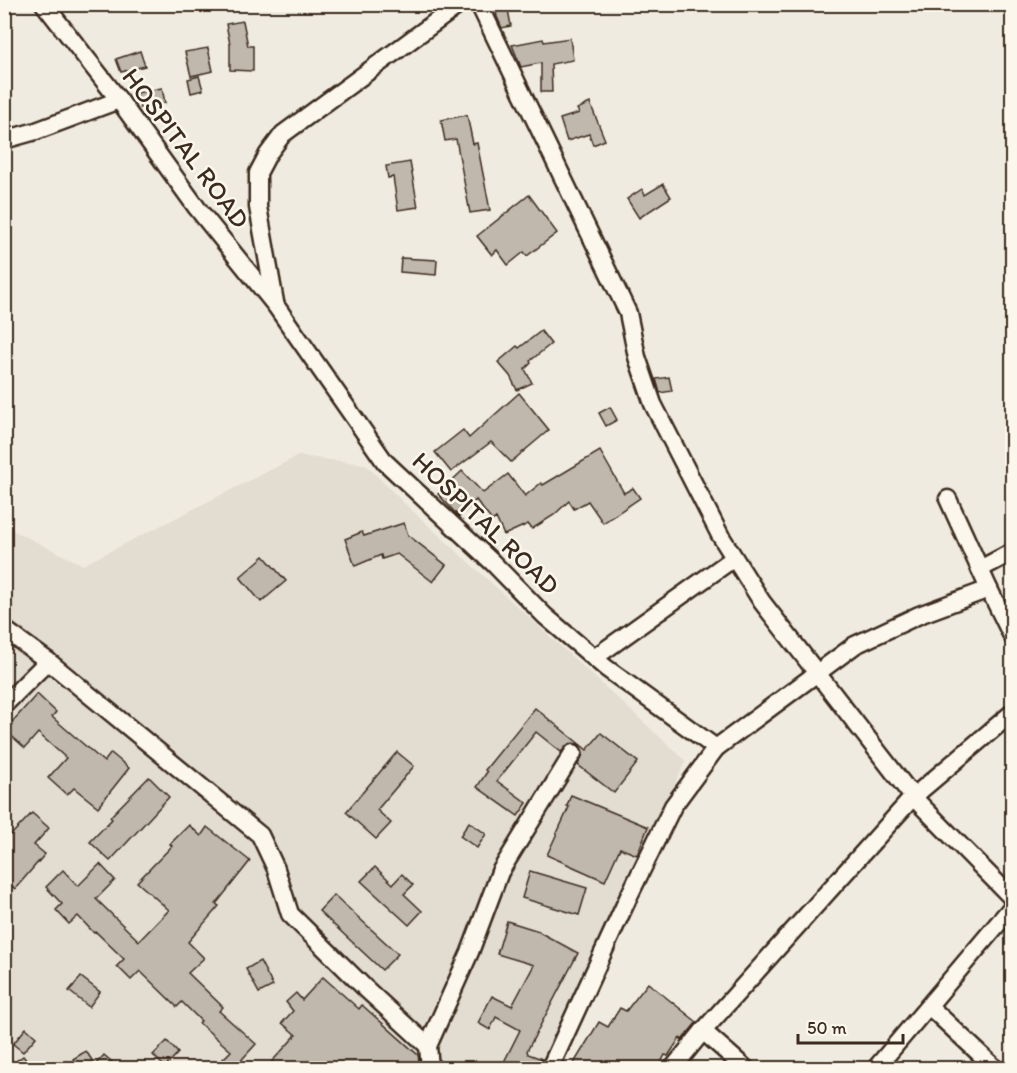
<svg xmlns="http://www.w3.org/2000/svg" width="1017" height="1073" viewBox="0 0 1017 1073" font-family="Itim,sans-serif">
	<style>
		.built { fill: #e2dcd1 }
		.building { fill: #c0b8ad; stroke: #3b2a1e; stroke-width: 1.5 }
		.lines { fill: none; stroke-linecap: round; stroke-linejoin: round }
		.minor-casing { stroke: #3b2a1e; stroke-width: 21 }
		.minor { stroke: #fbf7ec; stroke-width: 16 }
		.labels { text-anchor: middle; stroke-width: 5; stroke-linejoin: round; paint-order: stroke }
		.street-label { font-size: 26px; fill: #3b2a1e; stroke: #fbf7ec }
	</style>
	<rect width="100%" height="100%" fill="#f0ebe0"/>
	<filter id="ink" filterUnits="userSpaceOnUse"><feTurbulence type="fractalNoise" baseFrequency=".0167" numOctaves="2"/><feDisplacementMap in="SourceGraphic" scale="12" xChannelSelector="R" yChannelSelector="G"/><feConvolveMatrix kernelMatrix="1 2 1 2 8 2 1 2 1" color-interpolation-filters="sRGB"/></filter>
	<g filter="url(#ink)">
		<polygon class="built" points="298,456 365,464 404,503 686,761 538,1068 5,1068 4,526 83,565"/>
		<g class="building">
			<polygon points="495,4 507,4 511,26 502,28 497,17"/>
			<polygon points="243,21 248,46 253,46 253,71 230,70 230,44 226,24"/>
			<polygon points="570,38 573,60 551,64 552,92 541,92 541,63 521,67 512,45 543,39 544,42"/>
			<polygon points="208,48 213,71 191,76 185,52"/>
			<polygon points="140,51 145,66 121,72 116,59"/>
			<polygon points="199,76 203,90 191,93 188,79"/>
			<polygon points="162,88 165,103 140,108 137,93"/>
			<polygon points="590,103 605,140 593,145 589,134 567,141 560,119 579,113 577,109"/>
			<polygon points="467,115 473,144 477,143 490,210 470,213 456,139 445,141 441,120"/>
			<polygon points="410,162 418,207 398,210 393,177 388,178 386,166"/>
			<polygon points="663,184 671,197 639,218 627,199 642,189 645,195"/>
			<polygon points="529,195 557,233 527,256 524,252 508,265 497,250 492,255 477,236"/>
			<polygon points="401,258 437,260 436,275 400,272"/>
			<polygon points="541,331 551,344 530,361 531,363 525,369 532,383 517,390 510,376 498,362 517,346 519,348"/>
			<polygon points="669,377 672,391 660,393 656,379"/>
			<polygon points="519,393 549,430 511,462 491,442 451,472 435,452 463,430 469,438"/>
			<polygon points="610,407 617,420 606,426 599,413"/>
			<polygon points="600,451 624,493 633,488 640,498 603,523 588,501 574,509 569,501 554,515 532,529 528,524 504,535 496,518 492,521 476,500 459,517 438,494 462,471 483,493 508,474 525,496 541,483 543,485"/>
			<polygon points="404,523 408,535 446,565 433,582 397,554 382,559 381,555 355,566 345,539 362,532 364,536"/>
			<polygon points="264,556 286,581 261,602 240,577"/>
			<polygon points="37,694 56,712 52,717 104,762 111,753 129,768 98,807 74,788 67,795 48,778 66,758 38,733 25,748 5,730"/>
			<polygon points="535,708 587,750 601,733 638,762 614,793 578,765 583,754 579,744 569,744 561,752 536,732 497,781 527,803 518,816 477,787 487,772 485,770"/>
			<polygon points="397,752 414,766 377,810 391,823 376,839 346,812"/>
			<polygon points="149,777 169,797 110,861 90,842 112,819 110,817"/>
			<polygon points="571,795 648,827 637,855 620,848 605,881 547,855 569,807 567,806"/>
			<polygon points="32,813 49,828 34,845 45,854 15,889 4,880 4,829 11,835"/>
			<polygon points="469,822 486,834 477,848 460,836"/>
			<polygon points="189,825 201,836 207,827 250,861 216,904 219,906 188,942 204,958 188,973 223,1007 219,1011 256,1044 234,1068 214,1068 231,1051 199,1023 201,1021 182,1002 177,1007 140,971 131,980 117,966 124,959 96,932 94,933 78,916 69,924 56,910 62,904 46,887 63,870 78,886 100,864 115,880 96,899 139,941 169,910 137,882 172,846 170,844"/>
			<polygon points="375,867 393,884 402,874 413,885 404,894 422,911 409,925 361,881"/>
			<polygon points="530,871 587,888 579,915 522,898"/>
			<polygon points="334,895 398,954 382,970 319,911"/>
			<polygon points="507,921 539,931 539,932 578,953 527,1051 528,1054 542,1059 539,1068 531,1068 523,1065 522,1068 501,1068 520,1030 496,1017 490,1030 478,1023 492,996 512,1006 534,965 497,954"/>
			<polygon points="260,961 273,986 259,993 246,969"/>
			<polygon points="81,977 100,992 89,1007 69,991"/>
			<polygon points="323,977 359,1009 362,1005 418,1055 419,1061 412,1068 266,1068 296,1035 282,1023 293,1011 286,1002 296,993 302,1000"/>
			<polygon points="648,983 697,1022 682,1040 680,1038 668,1056 665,1055 658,1068 615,1068 602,1062 598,1068 571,1068 599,1022 608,1027 620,1008 626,1011"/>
			<polygon points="26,1028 36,1037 23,1052 13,1044"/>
			<polygon points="167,1041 178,1053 165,1067 153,1055"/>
			<polygon points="86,1051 95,1065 104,1055 119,1068 79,1068 73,1059"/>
			<polygon points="23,1056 33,1068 7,1068"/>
		</g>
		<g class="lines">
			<g class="minor-casing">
				<g id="minor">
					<polyline points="44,4 119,100 197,208 276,306 385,462 492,562 545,616 606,668 716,748 673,806 629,896 550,1068"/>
					<polyline points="479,4 628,313 637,357 653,404 720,535 762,602 913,797 1012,898"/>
					<polyline points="4,140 36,131 119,100"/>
					<polyline points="275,302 258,207 258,173 268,154 283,134 460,4"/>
					<polyline points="948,499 989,589 1012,636"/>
					<polyline points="980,569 1012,552"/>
					<polyline points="4,629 48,661 260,835 276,869 290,914 365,988 428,1046"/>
					<polyline points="594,658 734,558"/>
					<polyline points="4,705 48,661"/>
					<polyline points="716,748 855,645 919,615 989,589"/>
					<polyline points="930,1007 995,1068"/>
					<polyline points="703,1031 745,1068"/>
					<polyline points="430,1068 428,1046 470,952 500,872 573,753"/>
					<polyline points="673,1068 703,1031 913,797 1012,713"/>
					<polyline points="876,1068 1012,907"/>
				</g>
			</g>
			<use href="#minor" class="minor"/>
		</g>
	</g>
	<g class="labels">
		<g class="street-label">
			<text transform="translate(186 148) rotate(53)" y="9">HOSPITAL ROAD</text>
			<text transform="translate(486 523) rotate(44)" y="9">HOSPITAL ROAD</text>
		</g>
	</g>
	<rect width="1017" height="1073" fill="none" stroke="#fbf7ec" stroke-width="24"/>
	<rect x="12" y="12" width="993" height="1049" fill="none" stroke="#3b2a1e" stroke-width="2" filter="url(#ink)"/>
	<path d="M798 1034v9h105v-9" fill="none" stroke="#3b2a1e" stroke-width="3"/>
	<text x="807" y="1034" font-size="18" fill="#3b2a1e" stroke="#fbf7ec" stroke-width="4.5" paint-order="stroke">50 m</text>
</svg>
